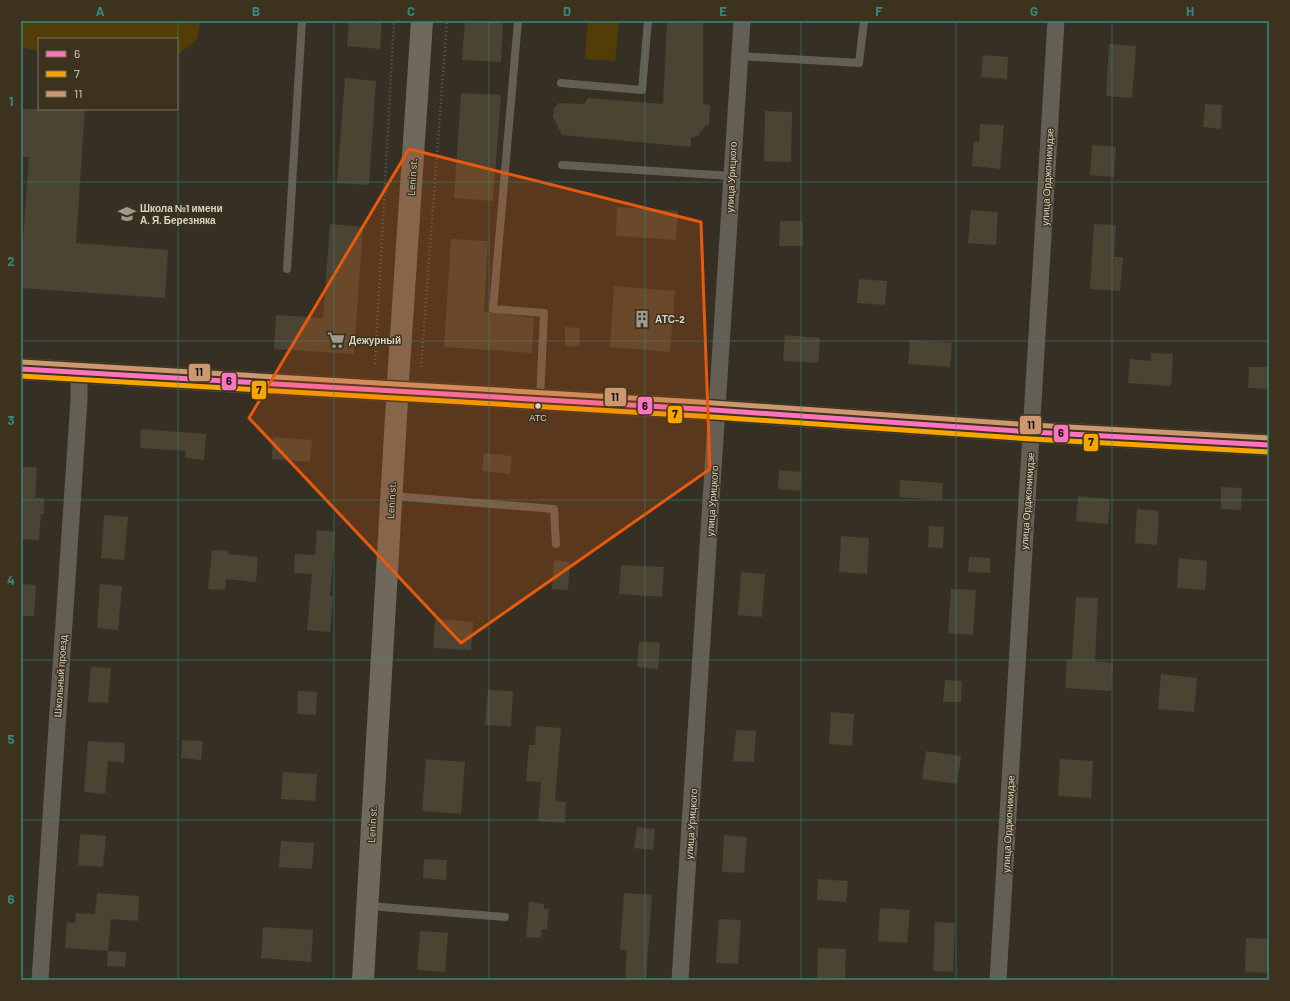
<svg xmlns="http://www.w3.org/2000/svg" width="1290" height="1001" viewBox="0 0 1290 1001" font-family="Barlow,sans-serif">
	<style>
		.green { fill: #523d07 }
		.building { fill: #4b4433 }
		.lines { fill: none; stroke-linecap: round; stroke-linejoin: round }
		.path { stroke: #625d54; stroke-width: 2.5; stroke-dasharray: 1 3; stroke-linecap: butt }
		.lane { stroke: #645f54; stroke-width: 8 }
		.street { stroke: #645f54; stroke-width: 17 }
		.secondary { stroke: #6f685b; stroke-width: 22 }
		.bus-1-casing { stroke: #3d321d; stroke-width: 8 }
		.bus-2-casing { stroke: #3d321d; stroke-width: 8 }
		.bus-3-casing { stroke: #3d321d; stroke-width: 8 }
		.bus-1 { stroke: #fc73be; stroke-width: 5 }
		.bus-2 { stroke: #f7a600; stroke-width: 5 }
		.bus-3 { stroke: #cd976f; stroke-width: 5 }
		.marked { fill: #e8590c; fill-opacity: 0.2; stroke: #e8590c; stroke-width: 3; stroke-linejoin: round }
		.grid { fill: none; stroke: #378980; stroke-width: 1; stroke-opacity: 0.55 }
		.bus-dot { fill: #d9d3c7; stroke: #3d321d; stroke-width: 1.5 }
		.labels { text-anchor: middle; stroke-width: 3; stroke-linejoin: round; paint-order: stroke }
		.bus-label { font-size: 9px; fill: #d9d3c7; stroke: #3d321d }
		.street-label { font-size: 10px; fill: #d9d3c7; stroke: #3d321d }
		.poi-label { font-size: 10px; font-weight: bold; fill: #d9d3c7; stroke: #3d321d; text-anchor: start }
		.line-badge { stroke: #3d321d; stroke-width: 1.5 }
		.pale-badge-label { font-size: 11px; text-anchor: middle; font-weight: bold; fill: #111 }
		.neatline { fill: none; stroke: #378980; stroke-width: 1.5 }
		.grid-label { font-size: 13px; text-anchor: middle; font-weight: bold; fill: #378980 }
	</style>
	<rect width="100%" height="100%" fill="#363024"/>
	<g class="green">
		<polygon points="21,21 201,21 197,40 177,55 177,39 39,39 39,50 30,49 21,46"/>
		<polygon points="588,21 619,21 615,61 585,59"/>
	</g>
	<g class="building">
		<polygon points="349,21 382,21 380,49 347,46"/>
		<polygon points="465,21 503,21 501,62 462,60"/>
		<polygon points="667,21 703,21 703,104 710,105 709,125 706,125 698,136 691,138 691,147 562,135 553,117 554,109 559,103 584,104 588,98 663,104"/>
		<polygon points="1109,44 1136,46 1132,98 1106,96"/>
		<polygon points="983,55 1008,57 1007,79 981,77"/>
		<polygon points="345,78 376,81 369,185 337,183"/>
		<polygon points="461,93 501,95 493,201 454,198"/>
		<polygon points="1205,104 1222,105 1221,129 1203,127"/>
		<polygon points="21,109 85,109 76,243 168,250 165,298 21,288 21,240 23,240 29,157 21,157"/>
		<polygon points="765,111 792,112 791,162 764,161"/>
		<polygon points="980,124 1004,125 1000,169 972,166 974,141 979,142"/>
		<polygon points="1092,145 1116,147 1114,177 1090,175"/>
		<polygon points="617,207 678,211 676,240 616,236"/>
		<polygon points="971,210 998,212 996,245 968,243"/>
		<polygon points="780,221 803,221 803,246 779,246"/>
		<polygon points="330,224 363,227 354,354 274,349 276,315 323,318"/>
		<polygon points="1094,224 1116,225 1114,257 1123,257 1120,291 1090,289"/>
		<polygon points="451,239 488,241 484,312 534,318 532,353 444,347"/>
		<polygon points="859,279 887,281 885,305 857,303"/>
		<polygon points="614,286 675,291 670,352 610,347"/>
		<polygon points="565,327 580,328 579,347 565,346"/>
		<polygon points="785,335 820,338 818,363 783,361"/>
		<polygon points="910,340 952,343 950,367 908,364"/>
		<polygon points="1151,353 1173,354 1171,386 1128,383 1130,359 1151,361"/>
		<polygon points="1249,367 1269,367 1269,389 1248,388"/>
		<polygon points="141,429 206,434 204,460 185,458 186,451 140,448"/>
		<polygon points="273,437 312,440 310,462 272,459"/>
		<polygon points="484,453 512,456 510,474 482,471"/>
		<polygon points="23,467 37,467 35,498 44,498 44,514 41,514 39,540 21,539"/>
		<polygon points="779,470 801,472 800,491 778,489"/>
		<polygon points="900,480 943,483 942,500 899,497"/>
		<polygon points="1221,487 1242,488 1241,510 1221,509"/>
		<polygon points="1078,496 1110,499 1108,524 1076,521"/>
		<polygon points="1137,509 1159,511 1157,545 1135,543"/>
		<polygon points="104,515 128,517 124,560 101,558"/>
		<polygon points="929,526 944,527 943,548 928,547"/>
		<polygon points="317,530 335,532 330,596 333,596 330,632 307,630 312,574 294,573 295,554 315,555"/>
		<polygon points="841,536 869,538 867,574 839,572"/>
		<polygon points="212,550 228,551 228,554 258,557 256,582 226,579 225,590 208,589"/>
		<polygon points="969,557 990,558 990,573 968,572"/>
		<polygon points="1179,558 1207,561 1205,590 1177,588"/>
		<polygon points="554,560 570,562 568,590 552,589"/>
		<polygon points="621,565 664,567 662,597 619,594"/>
		<polygon points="741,572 765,574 762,617 738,615"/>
		<polygon points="21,584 36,585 34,616 21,616"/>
		<polygon points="100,584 122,586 118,630 97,628"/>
		<polygon points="951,589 976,590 973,635 948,633"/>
		<polygon points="1076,597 1098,598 1095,661 1113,663 1111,691 1065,688 1067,659 1072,660"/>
		<polygon points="435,619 473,622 471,650 433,648"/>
		<polygon points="639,641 660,643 658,669 637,667"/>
		<polygon points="91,667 111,668 108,703 88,702"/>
		<polygon points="1161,674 1197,678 1194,712 1158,709"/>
		<polygon points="945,680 962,681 961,702 943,702"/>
		<polygon points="488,690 513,691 511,726 485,725"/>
		<polygon points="298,691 317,692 316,715 297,714"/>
		<polygon points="831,712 854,714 852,746 829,744"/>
		<polygon points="536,726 561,728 555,801 566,802 565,823 538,821 541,782 526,781 529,745 535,745"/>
		<polygon points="736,730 756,731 754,762 733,761"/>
		<polygon points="182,740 203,741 201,760 181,758"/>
		<polygon points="88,741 125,743 124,763 108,761 105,794 84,792"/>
		<polygon points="926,751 961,756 957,784 922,779"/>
		<polygon points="426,759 465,762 461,814 422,811"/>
		<polygon points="1060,759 1093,761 1091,798 1058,796"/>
		<polygon points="283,772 317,774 315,801 281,799"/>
		<polygon points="637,827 655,829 653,850 634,848"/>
		<polygon points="80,834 106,836 103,867 78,865"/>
		<polygon points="724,835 747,837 744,873 722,872"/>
		<polygon points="281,841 314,843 312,869 279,867"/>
		<polygon points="424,859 447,860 446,880 423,878"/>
		<polygon points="818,879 848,881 846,902 817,900"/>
		<polygon points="97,893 139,896 138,921 111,919 108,951 65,948 67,922 75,923 76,913 95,914"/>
		<polygon points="624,893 652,895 646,980 625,980 627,950 620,950"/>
		<polygon points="529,902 544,904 544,909 549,909 547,929 542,929 541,938 526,937"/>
		<polygon points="880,908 910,910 907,943 878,941"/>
		<polygon points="719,919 741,920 738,964 716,963"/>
		<polygon points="935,922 955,923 953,972 933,971"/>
		<polygon points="263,927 313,930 311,962 261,958"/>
		<polygon points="420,931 448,933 445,972 417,970"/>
		<polygon points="1246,938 1269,939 1269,973 1245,972"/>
		<polygon points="818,948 846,949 845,979 817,978"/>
		<polygon points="108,951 126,952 125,967 107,966"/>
	</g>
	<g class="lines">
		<g class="path">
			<polyline points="375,364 394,21"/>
			<polyline points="421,367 447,21"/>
		</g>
		<g class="lane">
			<polyline points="518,21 493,309 544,313 540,399"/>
			<polyline points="739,56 859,63 864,21"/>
			<polyline points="561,83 642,90 648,21"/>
			<polyline points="562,165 731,176"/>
			<polyline points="287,269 302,21"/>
			<polyline points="392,496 554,509 556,544"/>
			<polyline points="369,906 505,917"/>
		</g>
		<g class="street">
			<polyline points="40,980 79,400 79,373"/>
			<polyline points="680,980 742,21"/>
			<polyline points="998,980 1056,21"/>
		</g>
		<g class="secondary">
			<polyline points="21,369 699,409 1032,432 1269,445"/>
			<polyline points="363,980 399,366 422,21"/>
		</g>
		<g class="bus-1-casing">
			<polyline id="bus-1" points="21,369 699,409 1032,432 1269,445"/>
		</g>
		<g class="bus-2-casing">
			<polyline id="bus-2" points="21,376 699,416 1032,439 1269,452"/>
		</g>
		<g class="bus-3-casing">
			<polyline id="bus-3" points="21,362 699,402 1032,425 1269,438"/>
		</g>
		<use href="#bus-1" class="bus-1"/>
		<use href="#bus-2" class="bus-2"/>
		<use href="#bus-3" class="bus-3"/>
	</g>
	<path class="marked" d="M409 149 701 222 710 469 461 643 249 418Z"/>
	<path class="grid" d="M178 21V980M334 21V980M489 21V980M645 21V980M801 21V980M956 21V980M1112 21V980M21 182H1269M21 341H1269M21 500H1269M21 660H1269M21 820H1269"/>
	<defs>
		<g id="school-bare" transform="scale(1.38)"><path d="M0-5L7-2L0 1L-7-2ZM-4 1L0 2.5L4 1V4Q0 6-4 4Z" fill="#a09a8e" stroke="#3d321d" stroke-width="2.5" paint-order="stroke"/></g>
		<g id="building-bare" transform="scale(1.38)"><path d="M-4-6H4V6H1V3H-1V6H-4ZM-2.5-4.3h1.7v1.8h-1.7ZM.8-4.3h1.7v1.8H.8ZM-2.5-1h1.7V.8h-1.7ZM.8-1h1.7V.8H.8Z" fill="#a09a8e" stroke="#3d321d" stroke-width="2.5" paint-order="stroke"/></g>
		<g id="supermarket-bare" transform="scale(1.38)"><path d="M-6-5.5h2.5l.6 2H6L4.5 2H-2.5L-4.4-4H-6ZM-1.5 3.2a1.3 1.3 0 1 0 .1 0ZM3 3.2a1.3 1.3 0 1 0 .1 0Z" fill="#a09a8e" stroke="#3d321d" stroke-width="2.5" paint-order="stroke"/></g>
	</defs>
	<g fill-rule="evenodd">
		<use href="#school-bare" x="127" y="214"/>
		<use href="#building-bare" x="642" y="319"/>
		<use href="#supermarket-bare" x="336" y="340"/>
	</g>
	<circle class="bus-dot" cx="538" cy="406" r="3.5"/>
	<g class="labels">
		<g class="bus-label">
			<text x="538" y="421">АТС</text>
		</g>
		<g class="street-label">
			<text transform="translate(412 177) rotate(-86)" y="4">Lenin st.</text>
			<text transform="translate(731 177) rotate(-87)" y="4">улица Урицкого</text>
			<text transform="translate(1047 177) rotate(-87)" y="4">улица Орджоникидзе</text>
			<text transform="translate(391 500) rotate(-87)" y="4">Lenin st.</text>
			<text transform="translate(712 501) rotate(-86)" y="4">улица Урицкого</text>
			<text transform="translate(1027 501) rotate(-86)" y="4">улица Орджоникидзе</text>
			<text transform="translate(60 676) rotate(-86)" y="4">Школьный проезд</text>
			<text transform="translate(372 824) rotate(-87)" y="4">Lenin st.</text>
			<text transform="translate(691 824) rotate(-86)" y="4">улица Урицкого</text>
			<text transform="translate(1008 824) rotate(-87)" y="4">улица Орджоникидзе</text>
		</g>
		<g class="poi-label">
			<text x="140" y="212">Школа №1 имени<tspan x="140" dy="12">А. Я. Березняка</tspan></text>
			<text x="655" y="323">АТС-2</text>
			<text x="349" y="344">Дежурный</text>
		</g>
	</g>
	<g class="line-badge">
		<rect x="188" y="363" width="23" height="19" rx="4" fill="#cd976f"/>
		<rect x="221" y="372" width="16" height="19" rx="4" fill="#fc73be"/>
		<rect x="251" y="380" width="16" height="20" rx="4" fill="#f7a600"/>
		<rect x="604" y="387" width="23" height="20" rx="4" fill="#cd976f"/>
		<rect x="637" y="396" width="16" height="19" rx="4" fill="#fc73be"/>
		<rect x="667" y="405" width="16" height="19" rx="4" fill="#f7a600"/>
		<rect x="1019" y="415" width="23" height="20" rx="4" fill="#cd976f"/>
		<rect x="1053" y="424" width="16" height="19" rx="4" fill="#fc73be"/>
		<rect x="1083" y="433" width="16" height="19" rx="4" fill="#f7a600"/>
	</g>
	<g class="pale-badge-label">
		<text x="199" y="376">11</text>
		<text x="229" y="385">6</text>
		<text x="259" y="394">7</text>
		<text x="615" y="401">11</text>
		<text x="645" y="410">6</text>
		<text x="675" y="418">7</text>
		<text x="1031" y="429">11</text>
		<text x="1061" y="437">6</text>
		<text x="1091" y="446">7</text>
	</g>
	<rect width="1290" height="1001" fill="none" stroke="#3d321d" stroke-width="44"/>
	<rect x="38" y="38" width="140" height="72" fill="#3d321d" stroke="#7b7261"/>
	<rect x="46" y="51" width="20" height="6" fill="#fc73be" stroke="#7b7261"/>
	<text x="74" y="58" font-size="12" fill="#d9d3c7">6</text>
	<rect x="46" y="71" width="20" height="6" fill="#f7a600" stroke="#7b7261"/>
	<text x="74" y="78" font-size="12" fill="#d9d3c7">7</text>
	<rect x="46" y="91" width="20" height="6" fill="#cd976f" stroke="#7b7261"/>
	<text x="74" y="98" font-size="12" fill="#d9d3c7">11</text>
	<rect x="22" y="22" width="1246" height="957" class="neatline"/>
	<g class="grid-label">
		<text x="100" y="16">A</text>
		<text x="256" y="16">B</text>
		<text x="411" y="16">C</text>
		<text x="567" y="16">D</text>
		<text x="723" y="16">E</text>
		<text x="879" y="16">F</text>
		<text x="1034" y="16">G</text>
		<text x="1190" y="16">H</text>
		<text x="11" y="106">1</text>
		<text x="11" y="266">2</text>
		<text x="11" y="425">3</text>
		<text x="11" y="585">4</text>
		<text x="11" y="744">5</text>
		<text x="11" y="904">6</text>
	</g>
</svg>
